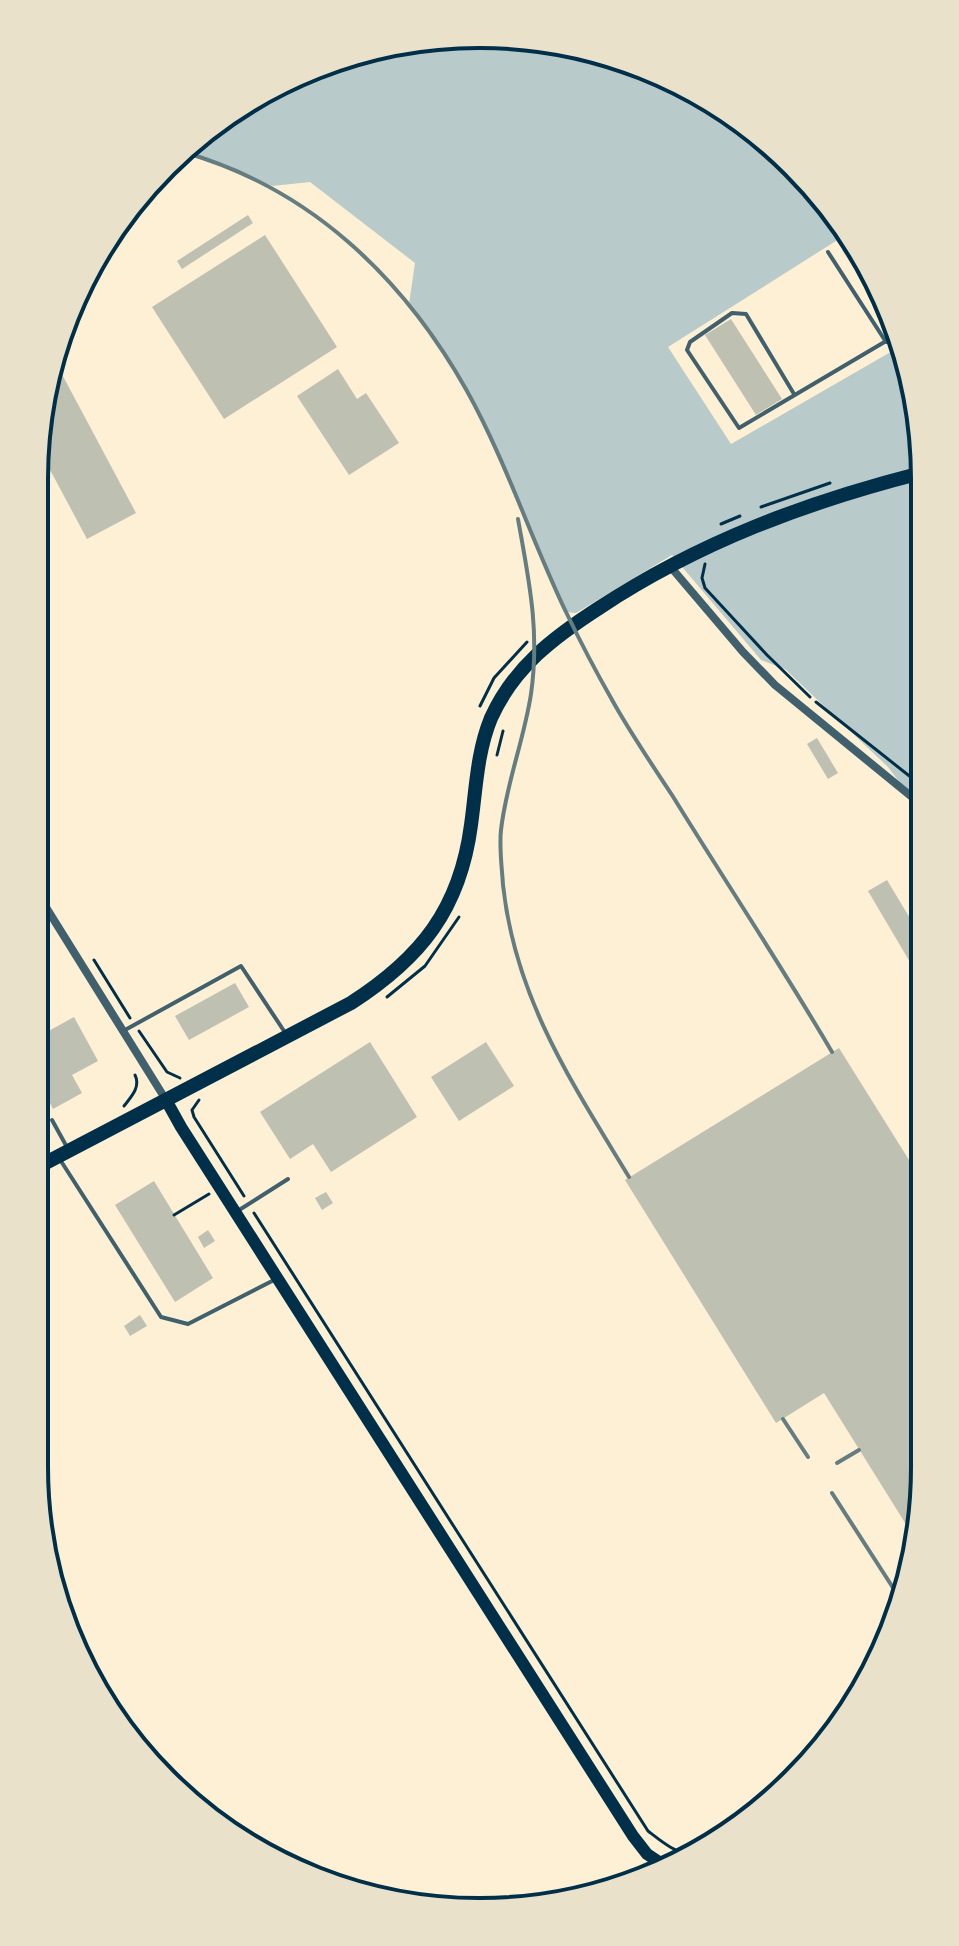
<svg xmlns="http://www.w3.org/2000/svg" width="959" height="1946" viewBox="0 0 959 1946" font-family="Arial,sans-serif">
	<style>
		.green { fill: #b9caca }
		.building { fill: #bec0b2 }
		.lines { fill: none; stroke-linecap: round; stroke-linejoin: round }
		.path { stroke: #003049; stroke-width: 3 }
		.service { stroke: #3f606c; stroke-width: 4 }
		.minor { stroke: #3f606c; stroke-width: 8 }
		.secondary { stroke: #003049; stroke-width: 12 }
		.primary { stroke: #003049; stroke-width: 14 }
		.rail { stroke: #657d81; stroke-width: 4 }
		.rim { fill: none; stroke: #003049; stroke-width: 4 }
	</style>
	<rect width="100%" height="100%" fill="#fdf0d5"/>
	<polygon class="green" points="480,34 650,68 751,126 833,208 847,234 668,347 731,444 901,346 921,421 923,813 888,767 785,669 761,660 672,555 576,613 566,612 512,488 467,391 409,304 415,263 310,182 272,186 222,163 183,152 309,68"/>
	<g class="building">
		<polygon points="248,215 253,223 182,269 177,261"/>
		<polygon points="265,235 337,347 224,419 152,307"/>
		<polygon points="853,243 891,309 896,326 890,330 874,307 878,305 842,250"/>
		<polygon points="731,319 782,399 756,415 705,335"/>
		<polygon points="57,365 136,513 87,539 40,451"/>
		<polygon points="338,369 357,399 366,393 399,443 349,475 297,396"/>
		<polygon points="817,738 838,773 828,779 807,744"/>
		<polygon points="887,880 923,940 923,971 917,974 868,891"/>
		<polygon points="235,983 249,1007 189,1040 175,1016"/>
		<polygon points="74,1017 98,1061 72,1075 82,1093 53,1109 44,1091 34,1097 34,1039"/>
		<polygon points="370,1042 417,1117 331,1172 313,1144 290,1159 260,1112"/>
		<polygon points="486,1042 514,1086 459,1121 431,1077"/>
		<polygon points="839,1048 924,1184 924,1331 916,1336 925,1350 925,1467 912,1534 824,1393 776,1423 625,1180"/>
		<polygon points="154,1181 213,1278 175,1302 115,1205"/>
		<polygon points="326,1192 333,1203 322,1210 315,1198"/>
		<polygon points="208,1230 215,1241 204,1248 198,1237"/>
		<polygon points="140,1315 147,1326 130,1336 124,1326"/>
	</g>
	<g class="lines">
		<g class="path">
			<polyline points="761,507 830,483"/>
			<polyline points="721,524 740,516"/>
			<polyline points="705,564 702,578 705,588 767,655 810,697"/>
			<polyline points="816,702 922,786"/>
			<polyline points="480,706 494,678 527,642"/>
			<polyline points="497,755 503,731"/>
			<polyline points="34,865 43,879"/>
			<polyline points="94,960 130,1018"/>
			<polyline points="387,997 425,966 459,917"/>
			<polyline points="139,1031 167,1072 180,1078"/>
			<polyline points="199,1100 192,1110 194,1117 244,1196"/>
			<path d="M124 1106C131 1097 141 1087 135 1075"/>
			<path d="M254 1213 648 1831C661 1841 676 1854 692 1854"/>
			<polyline points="174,1215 209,1194"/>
		</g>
		<g class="service">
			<polyline points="828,252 886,342"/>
			<polyline points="794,394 746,314 732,313 690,342 687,350 739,428 898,334"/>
			<polyline points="125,1030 241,966 286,1034"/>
			<polyline points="52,1120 68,1149"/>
			<polyline points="59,1158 161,1317 188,1324 276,1279"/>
			<polyline points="236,1212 288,1179"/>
		</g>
		<g class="minor">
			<polyline points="669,565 743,652 775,685 923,806"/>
			<polyline points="34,888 166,1100"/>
		</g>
		<polyline class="secondary" points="166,1100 181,1127 633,1836 647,1854 668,1868"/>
		<path class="primary" d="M34 1169 351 1003C421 958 460 909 471 825 476 789 477 752 491 718 514 667 554 637 599 608 699 542 807 502 921 473"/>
		<g class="rail">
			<path d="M183 152C310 188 403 277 467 391 506 461 531 539 566 612 580 641 595 670 611 698 629 731 651 763 672 795 725 881 781 965 832 1052"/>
			<path d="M518 519C529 581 540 631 531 694 524 740 506 784 501 830 499 848 502 868 503 885 515 998 572 1083 629 1177"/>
			<polyline points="783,1419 808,1457"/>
			<polyline points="837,1463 859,1450"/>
			<polyline points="832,1493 899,1597"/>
		</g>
	</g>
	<path d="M0 0H959V1946H0ZM479 48H480A431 431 0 0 1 911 479V1467A431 431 0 0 1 480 1898H479A431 431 0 0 1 48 1467V479A431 431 0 0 1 479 48Z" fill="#e9e1ca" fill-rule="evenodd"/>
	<path class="rim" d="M479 48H480A431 431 0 0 1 911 479V1467A431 431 0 0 1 480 1898H479A431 431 0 0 1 48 1467V479A431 431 0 0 1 479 48Z"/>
</svg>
